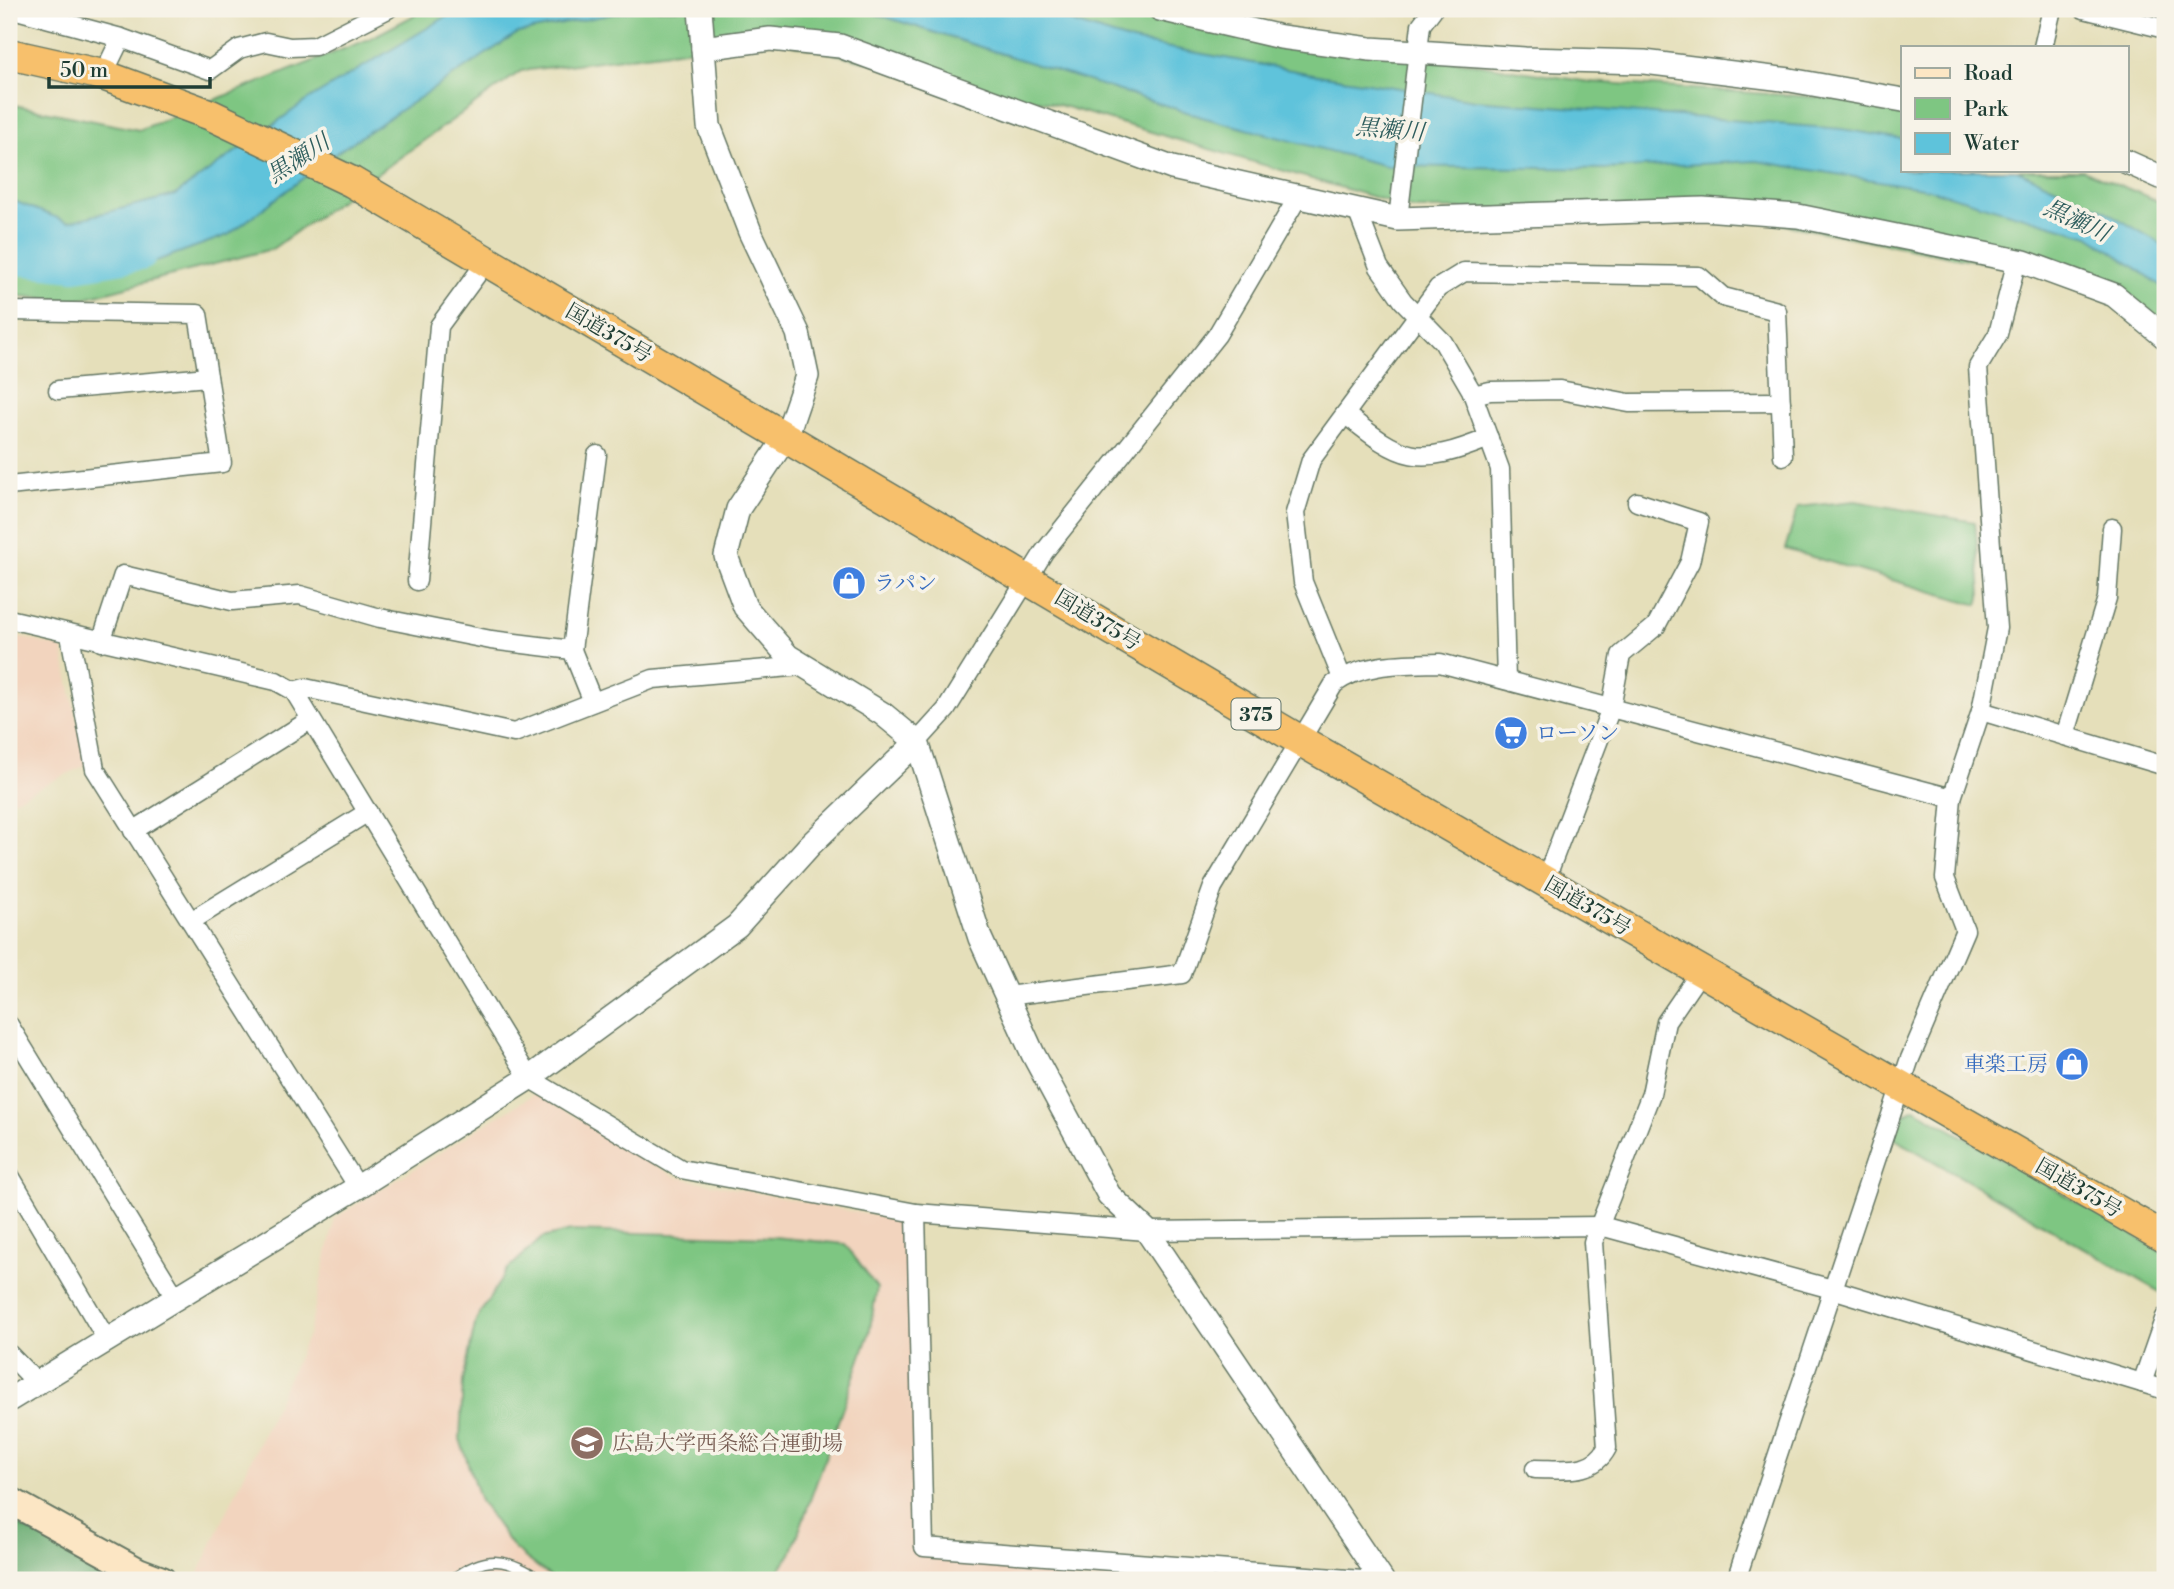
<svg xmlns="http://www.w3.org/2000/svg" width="2174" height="1589" viewBox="0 0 2174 1589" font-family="'Libre Bodoni','Noto Serif JP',serif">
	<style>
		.built { fill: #f2d4be }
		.green { fill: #7ec682; stroke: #4e825b; stroke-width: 2 }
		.forest { fill: #66ab70; stroke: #427452; stroke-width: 2 }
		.water { fill: #5ec3db; stroke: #3e8088; stroke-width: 2 }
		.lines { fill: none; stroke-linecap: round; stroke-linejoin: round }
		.river { stroke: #5ec3db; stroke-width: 38 }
		.service-casing { stroke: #647663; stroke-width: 12 }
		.minor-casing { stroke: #647663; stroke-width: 21 }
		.tertiary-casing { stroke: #647663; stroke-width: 26 }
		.secondary-casing { stroke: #647663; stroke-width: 30 }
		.trunk-casing { stroke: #647663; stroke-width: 33 }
		.service { stroke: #fff; stroke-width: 9 }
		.minor { stroke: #fff; stroke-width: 18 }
		.tertiary { stroke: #fff; stroke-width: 23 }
		.secondary { stroke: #fce6c4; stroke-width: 26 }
		.trunk { stroke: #f7c06c; stroke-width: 30 }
		.labels { text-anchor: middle; stroke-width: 7; stroke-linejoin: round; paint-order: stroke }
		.shield { fill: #f7f3e8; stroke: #60746a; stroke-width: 2 }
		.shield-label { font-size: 19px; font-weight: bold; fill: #1f3d34 }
		.street-label { font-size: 21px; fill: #1f3d34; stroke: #f7f3e8 }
		.shop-label { font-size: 21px; fill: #366cbe; stroke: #f7f3e8; text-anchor: start }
		.education-label { font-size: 21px; fill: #785e54; stroke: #f7f3e8; text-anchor: start }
		.water-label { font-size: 23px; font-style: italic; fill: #2f5e5e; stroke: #f7f3e8 }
	</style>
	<rect width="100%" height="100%" fill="#f7f3e8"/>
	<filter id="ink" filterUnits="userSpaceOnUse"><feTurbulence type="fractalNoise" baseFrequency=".0143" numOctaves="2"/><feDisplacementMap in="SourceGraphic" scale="14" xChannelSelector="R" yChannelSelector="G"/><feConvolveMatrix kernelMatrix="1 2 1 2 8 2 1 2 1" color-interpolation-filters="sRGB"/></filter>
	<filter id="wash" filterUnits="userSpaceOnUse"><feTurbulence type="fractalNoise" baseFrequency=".00686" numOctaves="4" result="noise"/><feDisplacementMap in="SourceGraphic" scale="28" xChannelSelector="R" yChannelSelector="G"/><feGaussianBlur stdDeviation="1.57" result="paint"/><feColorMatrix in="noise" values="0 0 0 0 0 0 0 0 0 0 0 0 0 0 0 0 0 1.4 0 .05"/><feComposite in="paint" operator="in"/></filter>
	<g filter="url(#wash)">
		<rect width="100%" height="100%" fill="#e5dfba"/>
		<g class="built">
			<polygon points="9,634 62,648 86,765 9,802"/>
			<polygon points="536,1093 676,1177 906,1222 921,1553 1183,1580 210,1580 198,1575 309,1333 335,1218"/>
		</g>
		<g class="green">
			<polygon points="426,9 1182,9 1232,25 1589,82 1903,103 1903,170 2083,170 2165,204 2165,329 2114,287 1703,209 1414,209 1059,105 770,39 521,71 272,249 73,301 9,295 9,104 139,130 369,39"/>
			<polygon points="1855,501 1975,522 1981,594 1978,605 1785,549 1798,507"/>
			<polygon points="1915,1109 2165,1253 2165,1295 1892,1137 1900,1117"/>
			<polygon points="571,1231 774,1237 845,1244 877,1288 869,1334 791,1554 771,1580 555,1580 514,1549 480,1501 460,1439 463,1381 476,1320 507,1270 542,1238"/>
		</g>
		<polygon class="forest" points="9,1520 123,1580 9,1580"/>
		<g class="water">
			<polygon points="459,9 637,9 518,33 339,151 228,235 148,264 9,255 9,199 68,222 175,195 306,101"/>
			<polygon points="860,9 1030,9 1132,41 1324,76 1475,100 1842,129 1903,139 1903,170 2017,170 2100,208 2165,246 2165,288 2089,236 1928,189 1756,161 1606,169 1386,166 1205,118"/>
		</g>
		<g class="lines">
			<polyline class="river" points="9,255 75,262 140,251"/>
		</g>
	</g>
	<g filter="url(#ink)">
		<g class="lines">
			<g class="service-casing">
				<path id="service" d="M452 1580C486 1553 508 1558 541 1580"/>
			</g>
			<g class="minor-casing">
				<g id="minor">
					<polyline points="13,9 121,38 210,70 239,49 266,42 290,47 315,46 388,9"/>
					<polyline points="2084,9 2165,29"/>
					<polyline points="2043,47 2052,9"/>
					<polyline points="103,75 121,38"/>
					<polyline points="1357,210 1379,267 1403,301 1443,342 1471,390 1500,469 1506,680"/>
					<polyline points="1398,219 1421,25 1433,9"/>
					<polyline points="9,311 198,314 222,463 9,486"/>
					<polyline points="58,390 208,377"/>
					<polyline points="1473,395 1490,391 1560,390 1629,403 1781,402"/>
					<path d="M1345 414C1403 461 1417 467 1489 438"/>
					<polyline points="417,581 439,326 486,262"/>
					<polyline points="9,619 276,681 294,691 529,1078 681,1169 916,1213 1147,1231 1601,1226 1832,1289 2165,1390"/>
					<polyline points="70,635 95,769 358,1187"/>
					<polyline points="101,642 123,575 232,601 300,595 380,618 491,640 572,650 593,702"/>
					<polyline points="572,650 597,455"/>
					<polyline points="1342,678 1303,582 1295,513 1311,460 1438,288 1464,272 1699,276 1723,297 1777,311 1783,456"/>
					<polyline points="294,691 305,688 514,733 653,679 802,666"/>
					<polyline points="1981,711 2165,766"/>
					<polyline points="2065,736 2107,598 2112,528"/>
					<polyline points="917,742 946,710 1044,552 1217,335 1298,197"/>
					<polyline points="133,831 310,720"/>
					<polyline points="1545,881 1611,708 1621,655 1656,626 1690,562 1699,522 1637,502"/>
					<polyline points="191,921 368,812"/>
					<path d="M1007 996 1182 974 1213 887 1334 684C1363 662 1405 664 1440 663L1952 798"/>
					<polyline points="9,1025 176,1298"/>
					<polyline points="9,1174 107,1340"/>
					<polyline points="916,1213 924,1547 1362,1580"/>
					<polyline points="9,1354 37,1383"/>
					<polyline points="2142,1383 2165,1317"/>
					<path d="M1535 1469C1563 1469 1593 1475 1607 1448L1593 1242 1651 1094 1666 1022 1701 971"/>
					<polyline points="1736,1580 1909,1061 1965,930 1945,878 1952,798 1981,711 1997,628 1978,367 1998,334 2017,260"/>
				</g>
			</g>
			<g class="tertiary-casing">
				<g id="tertiary">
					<polyline points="700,9 709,126 750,232 798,333 807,376 786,437 738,509 726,556 745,607 788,656 883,714 917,742 980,938 1033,1054 1109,1195 1147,1231 1382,1580"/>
					<polyline points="1160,9 1281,37 1370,49 1525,59 1644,62 1790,80 1903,100"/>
					<polyline points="703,48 770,39 840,46 1172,168 1398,219 1703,209 1798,216 2024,262 2114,295 2165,337"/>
					<polyline points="2127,162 2165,179"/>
					<polyline points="9,1400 358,1187 529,1078 737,926 810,845 917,742"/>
				</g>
			</g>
			<g class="secondary-casing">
				<polyline id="secondary" points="9,1500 138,1571 162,1580"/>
			</g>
			<g class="trunk-casing">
				<polyline id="trunk" points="9,54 103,75 211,115 352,182 1301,741 2165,1238"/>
			</g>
			<use href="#service" class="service"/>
			<use href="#minor" class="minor"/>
			<use href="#tertiary" class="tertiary"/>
			<use href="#secondary" class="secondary"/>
			<use href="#trunk" class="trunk"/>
		</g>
	</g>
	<defs>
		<g id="shop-disc" transform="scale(1.75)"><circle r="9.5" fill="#3f7fe0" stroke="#f7f3e8"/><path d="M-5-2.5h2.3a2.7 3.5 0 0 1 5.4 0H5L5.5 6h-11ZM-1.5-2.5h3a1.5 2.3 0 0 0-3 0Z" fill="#fff"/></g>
		<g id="supermarket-disc" transform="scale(1.75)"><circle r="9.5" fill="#3f7fe0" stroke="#f7f3e8"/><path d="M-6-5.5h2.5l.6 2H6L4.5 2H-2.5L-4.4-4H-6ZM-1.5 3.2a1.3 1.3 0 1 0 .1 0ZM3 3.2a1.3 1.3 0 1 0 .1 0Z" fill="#fff"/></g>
		<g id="university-disc" transform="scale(1.75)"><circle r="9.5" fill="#8d6e63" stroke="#f7f3e8"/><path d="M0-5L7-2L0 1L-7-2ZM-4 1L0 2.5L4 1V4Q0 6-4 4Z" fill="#fff"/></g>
	</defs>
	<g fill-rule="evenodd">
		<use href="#shop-disc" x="849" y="583"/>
		<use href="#supermarket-disc" x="1511" y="733"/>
		<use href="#shop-disc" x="2072" y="1064"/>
		<use href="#university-disc" x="587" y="1443"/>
	</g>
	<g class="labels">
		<rect class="shield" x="1231.5" y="698.5" width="49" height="31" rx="5"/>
		<g class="shield-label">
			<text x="1256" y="721">375</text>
		</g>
		<g class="street-label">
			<text transform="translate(609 333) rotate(30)" y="7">国道375号</text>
			<text transform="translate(1098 620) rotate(31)" y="7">国道375号</text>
			<text transform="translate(1588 906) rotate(30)" y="7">国道375号</text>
			<text transform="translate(2079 1188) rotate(30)" y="7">国道375号</text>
		</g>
		<g class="shop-label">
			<text x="874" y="590">ラパン</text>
			<text x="1536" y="740">ローソン</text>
			<text x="2048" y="1071" text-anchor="end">車楽工房</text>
		</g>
		<g class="education-label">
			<text x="612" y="1450">広島大学西条総合運動場</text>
		</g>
		<g class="water-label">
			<text transform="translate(1390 129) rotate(5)" y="8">黒瀬川</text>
			<text transform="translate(298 158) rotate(-33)" y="8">黒瀬川</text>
			<text transform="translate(2077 220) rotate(25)" y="8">黒瀬川</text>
		</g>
	</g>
	<rect width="2174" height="1589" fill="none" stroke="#f7f3e8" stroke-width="35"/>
	<rect x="1901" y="46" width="228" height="126" fill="#f7f3e8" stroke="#a1aaa0" stroke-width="2"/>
	<rect x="1915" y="68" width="35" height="10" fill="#fce6c4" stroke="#a1aaa0" stroke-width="2"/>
	<text x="1964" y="80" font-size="21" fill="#1f3d34">Road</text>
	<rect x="1915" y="98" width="35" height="21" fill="#7ec682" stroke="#a1aaa0" stroke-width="2"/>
	<text x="1964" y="116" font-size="21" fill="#1f3d34">Park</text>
	<rect x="1915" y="133" width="35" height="21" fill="#5ec3db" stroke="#a1aaa0" stroke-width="2"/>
	<text x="1964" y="150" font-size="21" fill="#1f3d34">Water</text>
	<path d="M49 77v10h161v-10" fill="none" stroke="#1f3d34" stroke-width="3.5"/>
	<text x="60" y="77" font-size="21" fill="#1f3d34" stroke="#f7f3e8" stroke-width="5" paint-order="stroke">50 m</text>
</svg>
